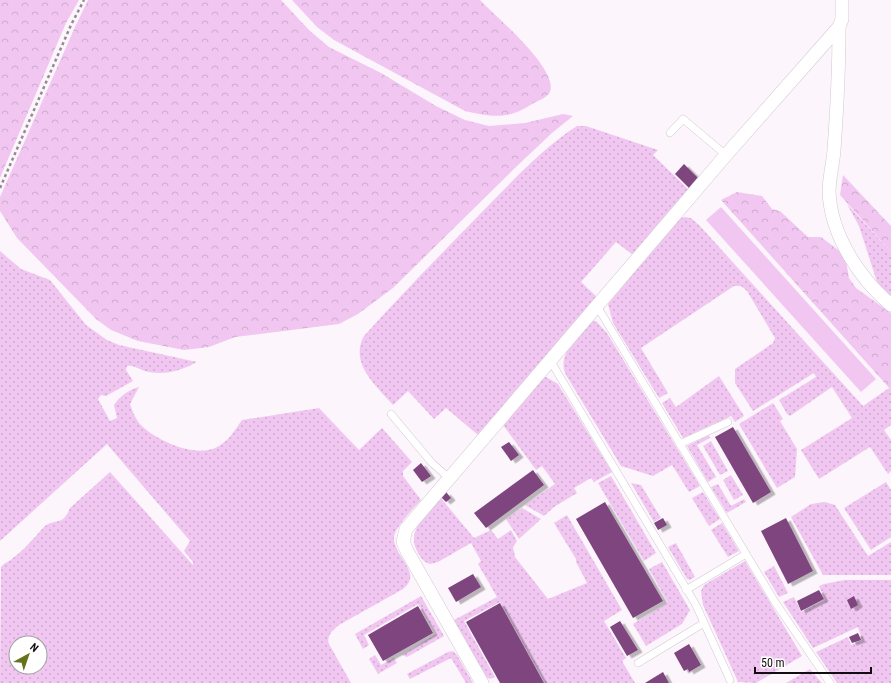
<svg xmlns="http://www.w3.org/2000/svg" width="891" height="683" viewBox="0 0 891 683" font-family="'Roboto Condensed',sans-serif">
	<style>
		.grass { fill: url(#grass-dots); fill-rule: evenodd }
		.forest { fill: url(#forest-crowns) }
		.park { fill: #f1c7f1 }
		.building { fill: #7e447e; filter: url(#shadow) }
		.lines { fill: none; stroke-linecap: round; stroke-linejoin: round }
		.service-casing { stroke: #d1cad0; stroke-width: 8 }
		.minor-casing { stroke: #d1cad0; stroke-width: 14 }
		.path { stroke: #918c91; stroke-width: 2.5; stroke-dasharray: 3 3; stroke-linecap: butt }
		.service { stroke: #fff; stroke-width: 7 }
		.minor { stroke: #fff; stroke-width: 13 }
	</style>
	<defs>
		<pattern id="grass-dots" width="8" height="8" patternUnits="userSpaceOnUse"><rect width="8" height="8" fill="#f1c7f1"/><path d="M2 2h.1M6 6h.1" fill="none" stroke="#ceaace" stroke-width="1.8" stroke-linecap="round"/></pattern>
		<pattern id="forest-crowns" width="20" height="18" patternUnits="userSpaceOnUse"><rect width="20" height="18" fill="#f1c7f1"/><path d="M2 6a3 3 0 1 1 6 0M12 15a3 3 0 1 1 6 0" fill="none" stroke="#ceaace"/></pattern>
		<filter id="shadow"><feDropShadow dx="4.5" dy="2.5" stdDeviation="0" flood-color="#0004"/></filter>
	</defs>
	<rect width="100%" height="100%" fill="#fcf5fb"/>
	<g class="grass">
		<path d="M577 126H586L658 150 653 155 689 190 633 255 616 242 581 282 597 297 478 435 446 408 434 419 408 391 393 405C376 386 349 363 364 336 402 294 442 253 482 212 512 182 541 149 577 126Z"/>
		<polygon points="847,204 891,252 891,299 878,285 859,226"/>
		<polygon points="684,217 691,218 700,226 863,406 889,388 891,390 891,425 884,430 891,440 891,471 888,474 870,447 819,479 801,450 852,418 832,387 790,416 787,414 779,400 816,377 814,373 753,411 735,383 735,369 773,343 775,338 747,291 741,286 734,286 641,348 668,393 659,398 613,323 608,304 678,220"/>
		<path d="M0 251 21 269 50 280 86 325 107 340 119 345 197 362C181 371 163 376 145 371 138 369 134 365 127 366L126 370 133 381 106 396 101 395 98 399 110 421 117 418 114 405C120 396 128 390 139 387L130 404C132 411 135 417 139 423 154 440 196 459 217 447 228 442 235 430 242 420L319 408 359 450 382 428 412 462 403 471V476L421 500C414 508 395 527 394 537 393 556 424 573 403 589L339 625C333 630 326 636 329 644L351 683H0L1 567C5 562 9 562 13 558 25 549 34 538 44 527 55 517 62 528 70 508L110 472 193 565V562L184 551 190 541 107 444 0 541ZM16 643H40V667H16Z"/>
		<path d="M596 321 607 333 700 486 689 492 672 465 653 476 621 466 566 375C556 354 579 336 591 322Z"/>
		<polygon points="719,376 744,416 735,422 731,416 683,438 662,403 670,398 676,407"/>
		<polygon points="546,377 558,384 612,472 594,482 591,478 574,488 577,493 554,507 544,516 525,505 555,484 542,466 536,470 503,425 543,378"/>
		<polygon points="773,403 783,419 780,421 797,449 795,477 777,488 739,424"/>
		<polygon points="709,435 710,438 697,445 716,477 708,482 687,446"/>
		<polygon points="711,441 728,471 720,475 703,446"/>
		<polygon points="731,475 743,495 734,500 723,480"/>
		<polygon points="611,476 656,553 644,561 598,483"/>
		<polygon points="886,482 891,490 891,537 871,550 844,508"/>
		<polygon points="631,483 641,485 661,518 654,522"/>
		<polygon points="718,484 731,506 744,499 746,502 727,513 711,487"/>
		<polygon points="703,492 720,519 709,526 692,498"/>
		<path d="M440 497 474 538 491 530 498 539 511 530 517 541 513 547 515 557 548 599 587 583 576 562V559L554 523 567 515 622 610 604 621 626 658 622 661 635 683H545L500 602 464 621 495 677 490 679 486 677 454 620 497 597 478 564 481 561 471 543 438 562 430 564C423 562 420 557 417 551 406 530 427 514 440 497Z"/>
		<polygon points="825,502 835,505 868,556 891,542 891,575 823,575 791,517 811,504"/>
		<polygon points="522,508 541,519 519,539 506,519"/>
		<polygon points="722,523 739,551 728,557 711,530"/>
		<polygon points="676,543 695,577 690,580 687,579 668,547"/>
		<polygon points="745,561 802,656 756,683 738,682 703,605 701,591 704,585"/>
		<polygon points="662,562 690,610 682,624 646,646 633,624 668,603 649,569"/>
		<polygon points="774,566 788,593 779,597 764,572"/>
		<polygon points="845,580 891,580 891,683 837,683 816,652 848,637 851,645 862,640 858,627 813,648 783,602 794,597 801,612 825,600 819,586 824,584"/>
		<polygon points="421,596 444,636 407,657 402,655 436,634 418,604 364,635 369,645 363,649 355,634"/>
		<polygon points="453,651 457,655 473,683 466,683 451,658 410,679 407,674 448,652"/>
		<polygon points="375,655 381,665 394,658 397,663 378,674 369,659"/>
		<polygon points="810,669 822,683 786,683"/>
	</g>
	<g class="forest">
		<polygon points="0,0 79,0 66,23 0,178"/>
		<polygon points="88,0 281,0 309,30 329,47 381,73 436,106 465,120 489,126 525,123 563,114 573,116 552,133 517,166 393,288 358,314 339,324 235,337 209,347 184,350 138,341 111,330 96,319 17,238 0,211 0,197 75,27"/>
		<path d="M292 0H480C495 16 559 69 550 92 547 98 537 101 532 104 508 120 492 117 465 111L334 40 317 27Z"/>
		<polygon points="843,175 891,226 891,252 840,195"/>
		<polygon points="737,192 762,196 772,209 780,211 808,237 821,237 845,255 849,278 856,288 891,313 891,390 721,200"/>
	</g>
	<polygon class="park" points="721,207 876,379 861,392 706,220"/>
	<g class="building">
		<polygon points="684,164 699,179 690,189 675,174"/>
		<polygon points="733,427 771,492 753,503 715,437"/>
		<polygon points="509,442 519,455 511,461 501,447"/>
		<polygon points="421,463 431,476 422,482 413,470"/>
		<polygon points="533,470 544,485 486,528 474,513"/>
		<polygon points="446,492 451,498 446,502 441,497"/>
		<polygon points="605,502 663,601 633,618 576,519"/>
		<polygon points="663,518 667,525 658,530 654,523"/>
		<polygon points="786,518 813,571 788,584 761,531"/>
		<polygon points="473,574 481,587 456,602 448,588"/>
		<polygon points="819,590 824,599 801,611 797,601"/>
		<polygon points="854,596 858,605 851,609 847,600"/>
		<polygon points="500,603 544,683 500,683 466,622"/>
		<polygon points="418,606 433,633 383,661 368,635"/>
		<polygon points="620,621 638,650 627,656 610,627"/>
		<polygon points="858,633 861,640 852,643 849,637"/>
		<polygon points="689,644 701,665 689,672 688,669 684,671 674,653"/>
		<polygon points="663,672 669,683 645,683"/>
	</g>
	<g class="lines">
		<g class="service-casing">
			<g id="service">
				<polyline points="670,133 683,119 726,155"/>
				<polyline points="597,306 775,602 830,683"/>
				<polyline points="550,360 696,605 730,680"/>
				<polyline points="391,414 432,463 449,478"/>
				<polyline points="680,444 728,422"/>
				<polyline points="686,590 746,554"/>
				<polyline points="638,663 704,623"/>
			</g>
		</g>
		<g class="minor-casing">
			<g id="minor">
				<path d="M839 27C839 68 837 109 834 150 833 164 829 178 829 192 831 235 859 278 891 305"/>
				<polyline points="482,683 407,551 403,542 406,529 726,155 839,27 842,19 842,0"/>
			</g>
		</g>
		<polyline class="path" points="0,188 71,25 84,0"/>
		<use href="#service" class="service"/>
		<use href="#minor" class="minor"/>
	</g>
	<g transform="translate(28 655) rotate(40)"><circle r="19" fill="#ffffff" stroke="#9f9f9f"/>
	<path d="M0-3L7 15L0 10L-7 15Z" fill="#66721c"/>
	<text y="-6" font-size="11" font-weight="bold" text-anchor="middle" fill="#100e10">N</text>
	</g>
	<path d="M755 667v6h116v-6" fill="none" stroke="#100e10" stroke-width="2"/>
	<text x="761" y="667" font-size="12" fill="#100e10" stroke="#ffffff" stroke-width="3" paint-order="stroke">50 m</text>
</svg>
